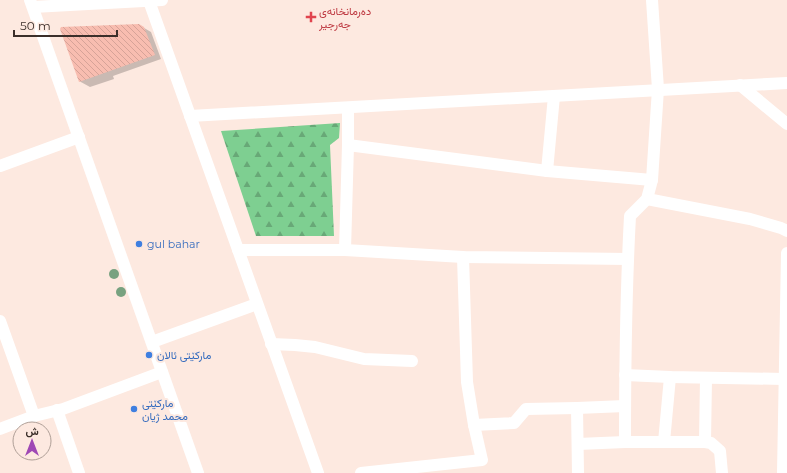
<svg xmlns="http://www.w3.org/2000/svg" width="787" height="473" viewBox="0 0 787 473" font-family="Montserrat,Vazirmatn,sans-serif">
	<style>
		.forest { fill: url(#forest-firs) }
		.shadow { fill: #0003 }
		.building { fill: url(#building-back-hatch) }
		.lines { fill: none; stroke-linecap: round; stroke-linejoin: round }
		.street { stroke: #fff; stroke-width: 12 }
		.tree { fill: #78a280 }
		.health-dot { fill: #e0444e; stroke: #fde9e0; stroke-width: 1.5 }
		.shop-dot { fill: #3f7fe0; stroke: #fde9e0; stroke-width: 1.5 }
		.labels { text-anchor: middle; stroke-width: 4; stroke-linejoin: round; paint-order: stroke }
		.health-label { font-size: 11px; fill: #be3a42; stroke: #fde9e0; text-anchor: start }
		.shop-label { font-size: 11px; fill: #366cbe; stroke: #fde9e0; text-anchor: start }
	</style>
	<defs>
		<pattern id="forest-firs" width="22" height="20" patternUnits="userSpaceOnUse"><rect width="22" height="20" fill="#7ecf91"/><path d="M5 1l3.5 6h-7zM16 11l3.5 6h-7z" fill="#68a877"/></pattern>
		<pattern id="building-back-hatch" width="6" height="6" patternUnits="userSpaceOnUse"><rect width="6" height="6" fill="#f8bdb0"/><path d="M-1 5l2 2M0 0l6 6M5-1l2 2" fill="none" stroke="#d6a398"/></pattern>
	</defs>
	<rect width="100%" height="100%" fill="#fde9e0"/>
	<polygon class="forest" points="340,123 339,138 330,145 334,236 256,236 221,131"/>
	<polygon class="shadow" points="139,25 151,32 161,59 113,76 114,79 90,87 79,81"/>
	<polygon class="building" points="139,24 144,27 155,55 79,82 60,29 61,27"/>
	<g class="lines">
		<g class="street">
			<polyline points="30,0 198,473"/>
			<polyline points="149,1 318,473"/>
			<polyline points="33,7 162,0"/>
			<polyline points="740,85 787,124"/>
			<polyline points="190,116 787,83"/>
			<polyline points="348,145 547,171 652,180"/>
			<polyline points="0,166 79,137"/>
			<polyline points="547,171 554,96"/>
			<polyline points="647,199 750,219 781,228 787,231"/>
			<polyline points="238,250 345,250 463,257 628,259"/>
			<polyline points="345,250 348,145 348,108"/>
			<polyline points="0,321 34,416"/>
			<polyline points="152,342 257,304"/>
			<polyline points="271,344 295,345 315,347 364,359 412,361"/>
			<polyline points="625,375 670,377 784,379"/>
			<polyline points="577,408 578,473"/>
			<polyline points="57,410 79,473"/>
			<polyline points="474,425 514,423 526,409 577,408 625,406"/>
			<polyline points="0,429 34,416 63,409 162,372"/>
			<path d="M625 442C625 367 626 291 630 216L647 199 652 180 658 89 652 0"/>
			<polyline points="664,442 670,377"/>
			<polyline points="705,442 706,378"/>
			<polyline points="578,444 625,442 705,442 711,443 720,451 722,473"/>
			<polyline points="361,473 482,460 474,425 467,382 463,257"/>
			<polyline points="783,473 787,253"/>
		</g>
	</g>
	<g class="tree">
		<circle cx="114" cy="274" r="5"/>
		<circle cx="121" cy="292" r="5"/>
	</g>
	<path class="health-dot" d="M309 11h4v4h4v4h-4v4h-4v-4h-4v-4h4z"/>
	<g class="shop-dot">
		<circle cx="139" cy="244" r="4"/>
		<circle cx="149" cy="355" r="4"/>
		<circle cx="134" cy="409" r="4"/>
	</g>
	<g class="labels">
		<g class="health-label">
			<text x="319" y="15">دەرمانخانەی<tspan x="319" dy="13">جەرجیر</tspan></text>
		</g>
		<g class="shop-label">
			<text x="147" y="248">gul bahar</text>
			<text x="157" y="359">مارکێتی ئالان</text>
			<text x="142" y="407">مارکێتی<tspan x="142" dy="13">محمد ژیان</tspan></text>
		</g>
	</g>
	<g transform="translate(32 441)"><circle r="19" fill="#fde9e0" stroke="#af9f97"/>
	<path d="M0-3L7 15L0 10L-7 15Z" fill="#9f48b5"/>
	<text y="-6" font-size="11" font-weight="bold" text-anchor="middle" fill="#3b2f2a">ش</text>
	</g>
	<path d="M14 30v6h103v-6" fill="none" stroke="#3b2f2a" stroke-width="2"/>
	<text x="20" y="30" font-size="12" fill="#3b2f2a" stroke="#fde9e0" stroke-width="3" paint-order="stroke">50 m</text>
</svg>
